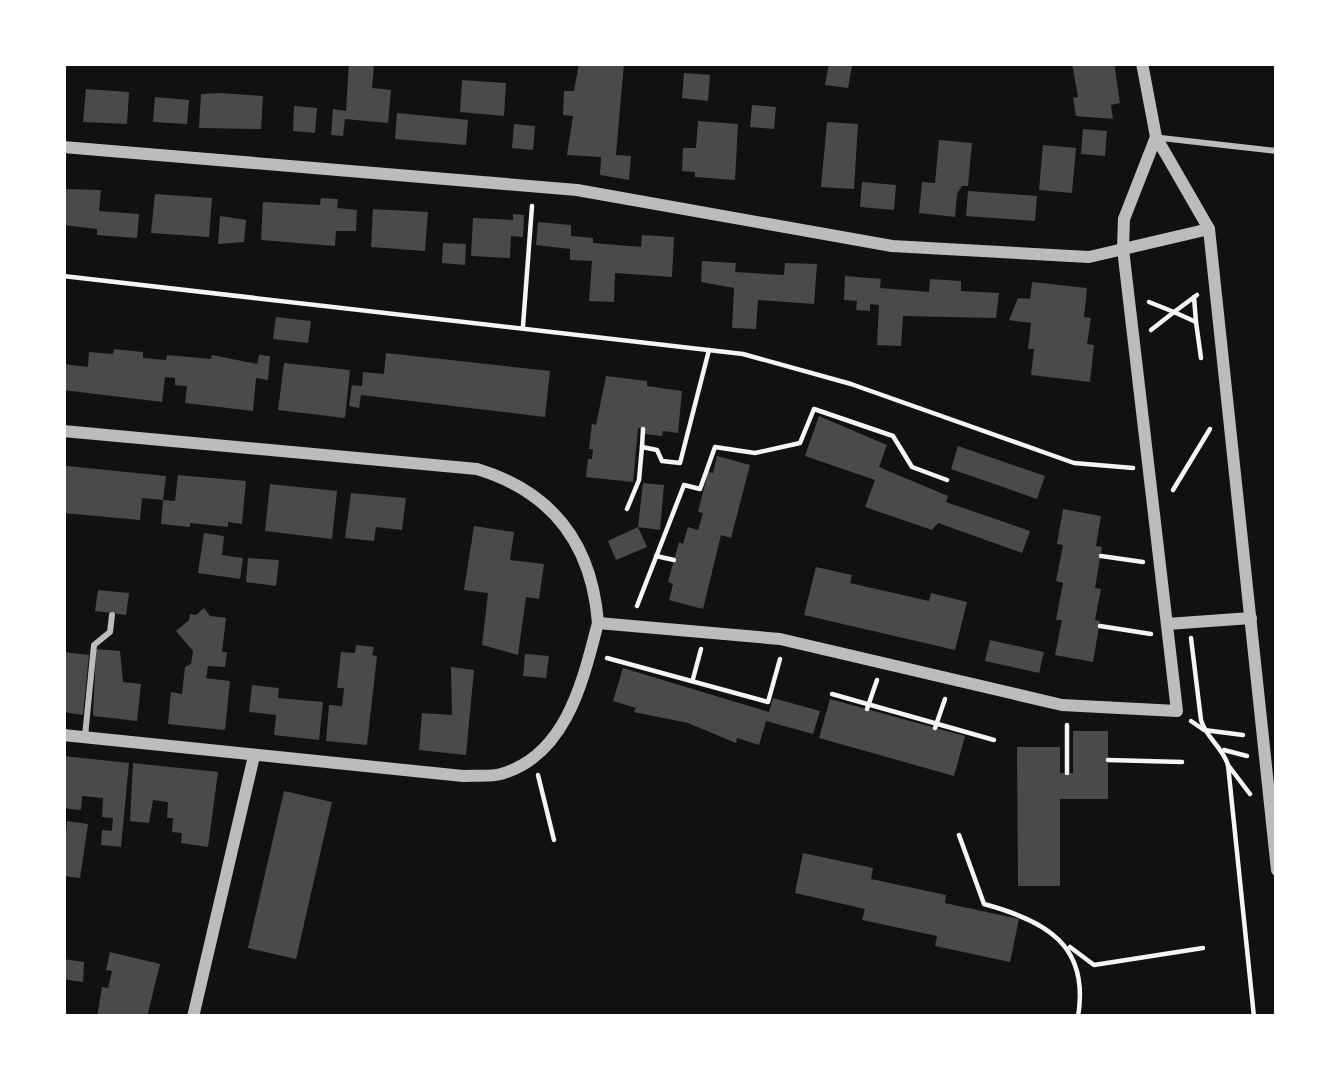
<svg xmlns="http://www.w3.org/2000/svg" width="1340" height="1080" viewBox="0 0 1340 1080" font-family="Raleway,sans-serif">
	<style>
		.building { fill: #4a4a4a }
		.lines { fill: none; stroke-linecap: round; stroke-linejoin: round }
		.path { stroke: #f5f5f5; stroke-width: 4.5 }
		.service { stroke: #bcbcbc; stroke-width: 6 }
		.minor { stroke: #bcbcbc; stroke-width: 12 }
	</style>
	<rect width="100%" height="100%" fill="#111"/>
	<g class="building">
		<polygon points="349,63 374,65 372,88 391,90 388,123 345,119 343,136 331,135 333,109 346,111"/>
		<polygon points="579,63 624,63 616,155 631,156 629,180 600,175 601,157 567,155 573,116 563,115 564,91 574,91"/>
		<polygon points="829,63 852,66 848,88 825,85"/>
		<polygon points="1072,63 1114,63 1120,103 1111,105 1113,119 1076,116 1073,98 1078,97"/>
		<polygon points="684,73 710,75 708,101 682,98"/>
		<polygon points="462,80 506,83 504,116 460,112"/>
		<polygon points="86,89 129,92 127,124 83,122"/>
		<polygon points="220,93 263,96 261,129 199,128 201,94"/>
		<polygon points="155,97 189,100 187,124 153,122"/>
		<polygon points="752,105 776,107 774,129 750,127"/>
		<polygon points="294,106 317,108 315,133 293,131"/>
		<polygon points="397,113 468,120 466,145 395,139"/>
		<polygon points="698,121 738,124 735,180 695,177 695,172 682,171 683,148 696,148"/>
		<polygon points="827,122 858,124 854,189 821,187"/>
		<polygon points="514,124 535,126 533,150 512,148"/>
		<polygon points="1083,129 1107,131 1105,156 1081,154"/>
		<polygon points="939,140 972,143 968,186 962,186 957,194 955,217 919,213 922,182 935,183"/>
		<polygon points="1043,145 1076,148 1072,193 1039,190"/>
		<polygon points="862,182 896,185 894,210 860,207"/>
		<polygon points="63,189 101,190 99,211 139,214 137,238 97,235 97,229 63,225"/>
		<polygon points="968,191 1037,196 1035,221 966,216"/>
		<polygon points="155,194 212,198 209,237 151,233"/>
		<polygon points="321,198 338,199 337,208 357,210 356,231 336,231 335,246 261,240 263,202 320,205"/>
		<polygon points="373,209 428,212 425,251 371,247"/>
		<polygon points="513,214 524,215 523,237 511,236 510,258 471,256 473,218 513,220"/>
		<polygon points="220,216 246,220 244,242 218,244"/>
		<polygon points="538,222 571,225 571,236 593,238 593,243 641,247 642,235 674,237 672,277 615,273 614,302 589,301 592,261 570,260 570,249 536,245"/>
		<polygon points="443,243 466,244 465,265 442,263"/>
		<polygon points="702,261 736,263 735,272 784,275 785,263 817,264 814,304 758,300 756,329 732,328 734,288 701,282"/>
		<polygon points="845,276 881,279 880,288 929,292 930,279 961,281 961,291 999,293 996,318 903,316 901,346 877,345 879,305 870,304 870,311 856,310 857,301 844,300"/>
		<polygon points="1032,282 1087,288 1084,317 1091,318 1087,344 1094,345 1090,382 1031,375 1034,349 1028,349 1031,323 1009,320 1018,298 1030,299"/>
		<polygon points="276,317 311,321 308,343 273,339"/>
		<polygon points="114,349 143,352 143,358 166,360 167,355 211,359 212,355 257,364 259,355 270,356 268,380 256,378 253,411 185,403 187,386 175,385 175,378 165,377 162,402 63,390 63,364 88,367 89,352 113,354"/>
		<polygon points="386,353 550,371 545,417 361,395 359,408 349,406 352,385 362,386 363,372 384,374"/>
		<polygon points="284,363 350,370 345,418 278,410"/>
		<polygon points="606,376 647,381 647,386 682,391 678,433 663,431 662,436 644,434 645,429 638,428 633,482 586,477 588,459 592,459 593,449 589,449 592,424 596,425"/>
		<polygon points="819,416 887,445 879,467 948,496 946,502 1030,531 1022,553 938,523 932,530 865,507 875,480 805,456"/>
		<polygon points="958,446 1045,476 1037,499 951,469"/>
		<polygon points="717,456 750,465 731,538 721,535 703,609 669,600 673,584 668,582 679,542 683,544 688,527 698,530 703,513 698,512 708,472 713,473"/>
		<polygon points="67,466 166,476 163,500 142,498 140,520 63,513 63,468"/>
		<polygon points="178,475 246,481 242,524 228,522 228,527 190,523 190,527 161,524 163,500 175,501"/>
		<polygon points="643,483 664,485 660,530 638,527 647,547 616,560 608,541 638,527"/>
		<polygon points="270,484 337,491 332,539 265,531"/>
		<polygon points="351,493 406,498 402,530 376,527 374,541 345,538"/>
		<polygon points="1063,509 1101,516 1096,546 1102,547 1095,588 1101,589 1095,620 1100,621 1093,662 1055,655 1062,620 1056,620 1063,583 1056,581 1063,545 1057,544"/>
		<polygon points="474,526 514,532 510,560 544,564 539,599 526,597 518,655 482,645 488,593 464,590"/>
		<polygon points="204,533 224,536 222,555 243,558 240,579 198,573"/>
		<polygon points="248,558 279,560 276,586 246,582"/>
		<polygon points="816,567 852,575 850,583 929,601 931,593 967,602 955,650 804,615"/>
		<polygon points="98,590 129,593 126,615 95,611"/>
		<polygon points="204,608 210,616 226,618 222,652 227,652 225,667 208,666 206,678 230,681 225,730 168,724 171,692 182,694 185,667 191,664 193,651 176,631 189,620 190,614 196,615"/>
		<polygon points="990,640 1044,652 1039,673 985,661"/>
		<polygon points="356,645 374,647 372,655 377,656 367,745 326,741 329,705 342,706 344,688 337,688 341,652 355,653"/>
		<polygon points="96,649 120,651 123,682 141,684 137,721 93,716"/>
		<polygon points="63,652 89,655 83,715 63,712"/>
		<polygon points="525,654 549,656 546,678 523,676"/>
		<polygon points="451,667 474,670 466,755 419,750 422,713 452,715"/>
		<polygon points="623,668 769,712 773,698 820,711 813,734 766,721 759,745 737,738 736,743 688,723 634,712 636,708 613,701"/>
		<polygon points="252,685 279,688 278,698 323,702 319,740 274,735 276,715 249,712"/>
		<polygon points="830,699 965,736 954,776 819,738"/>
		<polygon points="1073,731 1108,731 1108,799 1060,799 1060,886 1018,886 1017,747 1060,747 1060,773 1073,773"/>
		<polygon points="63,756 129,763 121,847 101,845 102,830 112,831 113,818 102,817 103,798 82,796 81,810 63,808"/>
		<polygon points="133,763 218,772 208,847 181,843 182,833 172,832 173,818 167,818 168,802 153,800 149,823 130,821"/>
		<polygon points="284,791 332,802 296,959 248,948"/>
		<polygon points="67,821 88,824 80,878 63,876"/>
		<polygon points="803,853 873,868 871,879 946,895 945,903 1019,919 1010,962 935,946 937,936 862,920 865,909 795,893"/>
		<polygon points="110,952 160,964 147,1017 97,1017 102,987 108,988 112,971 106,970"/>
		<polygon points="63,959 84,962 83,982 63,979"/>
	</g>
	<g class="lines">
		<g class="path">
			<polyline points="63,276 743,354 851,384 1074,463 1133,468"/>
			<polyline points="1194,297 1196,322"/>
			<polyline points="1149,302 1174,312 1197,295"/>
			<polyline points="523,326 532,206"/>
			<polyline points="1151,330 1174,312 1196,322 1201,358"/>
			<polyline points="642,447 643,429"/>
			<polyline points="1173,490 1210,429"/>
			<polyline points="627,509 639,480 642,447 657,450 662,461 680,463 709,350"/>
			<polyline points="656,556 674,560"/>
			<polyline points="1101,556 1143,562"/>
			<polyline points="637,606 684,485 700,489 715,447 755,453 800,443 814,409 893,436 912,467 947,480"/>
			<polyline points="1100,626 1151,634"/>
			<path d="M1191 638 1201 720C1206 738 1222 746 1228 765L1254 1017"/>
			<polyline points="607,658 768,702 780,659"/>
			<polyline points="693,679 701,649"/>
			<polyline points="832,694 994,740"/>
			<polyline points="867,709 877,680"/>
			<polyline points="1191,721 1204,730 1243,735"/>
			<polyline points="1067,725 1067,773"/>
			<polyline points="935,728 945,699"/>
			<polyline points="1224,750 1247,756"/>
			<polyline points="1108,760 1182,762"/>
			<polyline points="1228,765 1250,794"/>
			<polyline points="538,775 554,840"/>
			<path d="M959 835 984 904C1046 921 1090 945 1078 1017"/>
			<polyline points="1070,947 1094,965 1203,948"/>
		</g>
		<g class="service">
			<polyline points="1161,138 1277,151"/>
			<polyline points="85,736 94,645 110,632 112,615"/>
		</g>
		<g class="minor">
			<polyline points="1142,63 1156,137 1209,229 1277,870"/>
			<polyline points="63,147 577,190 892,246 1089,257 1209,229"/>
			<path d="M63 431 477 469C553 492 592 545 598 623"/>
			<polyline points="1167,624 1251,618"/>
			<path d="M63 735 463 776C475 775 490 777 501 774 567 755 583 680 598 623L780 639 1062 705 1177 711 1123 249 1124 219 1156 137"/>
			<polyline points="193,1017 254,756"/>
		</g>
	</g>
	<rect width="1340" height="1080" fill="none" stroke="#ffffff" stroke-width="132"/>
</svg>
